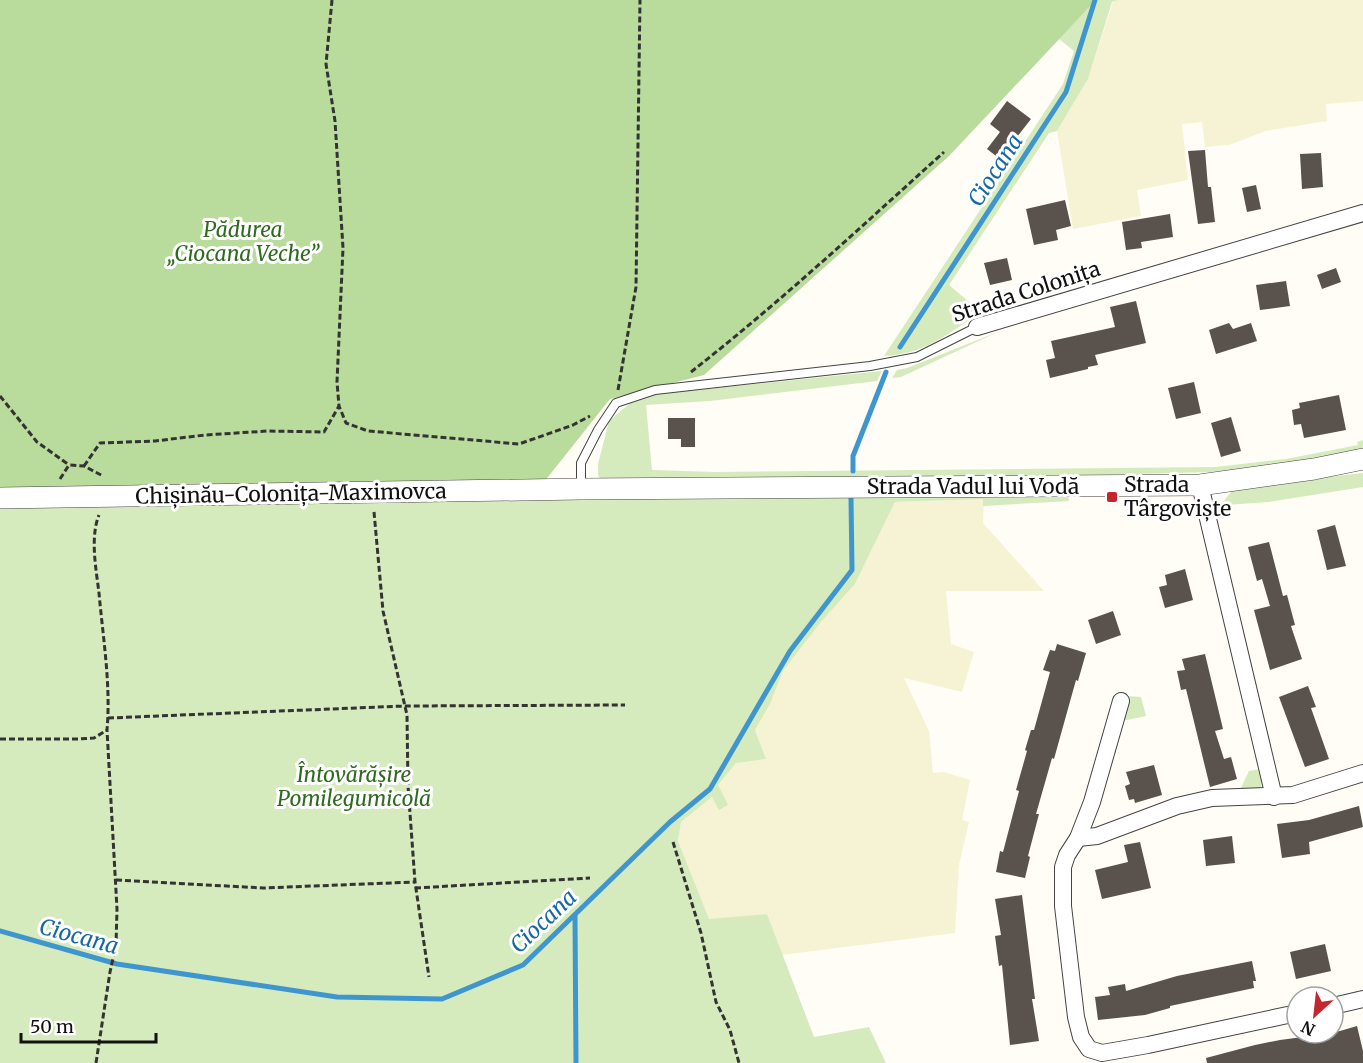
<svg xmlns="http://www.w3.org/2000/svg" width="1363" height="1063" viewBox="0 0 1363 1063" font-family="Merriweather,serif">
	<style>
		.farmland { fill: #f6f3d4 }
		.green { fill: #d5ebbd }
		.forest { fill: #b9dc9c }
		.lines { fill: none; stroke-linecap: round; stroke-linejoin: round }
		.stream { stroke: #3f96cf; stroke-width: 5 }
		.building { fill: #5a524d }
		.service-casing { stroke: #444; stroke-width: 10 }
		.minor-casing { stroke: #444; stroke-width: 18 }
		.tertiary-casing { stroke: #444; stroke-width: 22 }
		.path { stroke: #333; stroke-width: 3; stroke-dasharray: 6 3; stroke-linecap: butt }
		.service { stroke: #fff; stroke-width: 8 }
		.minor { stroke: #fff; stroke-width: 16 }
		.tertiary { stroke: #fff; stroke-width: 21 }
		.poi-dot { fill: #c4262e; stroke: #fff; stroke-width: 2 }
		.labels { text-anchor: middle; stroke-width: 6; stroke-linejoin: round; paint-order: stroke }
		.park-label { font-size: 21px; font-style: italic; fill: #2f6b1f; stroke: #fff }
		.street-label { font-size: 21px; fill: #111; stroke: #fff }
		.poi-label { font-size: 21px; fill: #111; stroke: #fff; text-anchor: start }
		.water-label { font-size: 22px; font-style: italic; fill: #1768a6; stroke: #fff }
	</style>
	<rect width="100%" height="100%" fill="#fffdf5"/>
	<g class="farmland">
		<polygon points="1119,0 1363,0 1363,101 1326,104 1327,121 1266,131 1229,145 1205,147 1202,122 1182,124 1188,180 1137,190 1141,216 1073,229 1057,131 1088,79 1113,2"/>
		<polygon points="984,499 983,523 1044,591 946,591 951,644 974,652 962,692 904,678 929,731 933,773 944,772 970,780 962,820 969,822 959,865 955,933 782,955 767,914 709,920 678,841 681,822 712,797 718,785 736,762 766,759 755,730 770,704 783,671 821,622 855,584 895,502"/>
	</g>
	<g class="green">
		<path d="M1096 0H1119L1112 2 1088 79 1057 131 1049 133 949 285 981 312C947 334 926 354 884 356L1063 84 1074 51 1059 39Z"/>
		<polygon points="998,332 901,377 892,378 897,370 907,368"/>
		<polygon points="882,371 877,381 710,401 646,405 652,470 715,472 1216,467 1286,459 1358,445 1357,442 1363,440 1363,451 1290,465 1211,472 1063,476 602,482 598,475 598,464 609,421 629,404 657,394"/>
		<polygon points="1363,473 1363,487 1269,502 1225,505 1219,513 1218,508 1235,487"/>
		<polygon points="1067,492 1069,501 983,506 983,499 895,502 855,584 821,622 783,671 770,704 755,730 766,759 736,763 718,785 728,805 719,810 712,797 681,822 678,841 709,919 767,914 814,1037 869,1027 886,1063 0,1063 0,505"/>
		<polygon points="1127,696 1141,697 1146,716 1122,721"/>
		<polygon points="1260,769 1262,792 1240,790 1249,771"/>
	</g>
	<polygon class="forest" points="0,0 1096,0 949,156 704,375 610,399 544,482 0,488"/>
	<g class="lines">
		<g class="stream">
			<polyline points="900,347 1066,92 1095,0"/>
			<polyline points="853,471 853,456 886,372"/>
			<polyline points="575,915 576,1063"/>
			<polyline points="0,931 117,964 337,997 442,999 523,965 670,822 710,789 790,651 852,570 851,498"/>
		</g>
	</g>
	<g class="building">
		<polygon points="1007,101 1031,119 1000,159 987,149 1000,132 990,124"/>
		<polygon points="1205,150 1208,187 1211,187 1215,222 1198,224 1188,151"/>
		<polygon points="1321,153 1323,187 1302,189 1300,154"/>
		<polygon points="1256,185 1261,209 1247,212 1242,188"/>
		<polygon points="1065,200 1071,226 1056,230 1058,240 1034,245 1026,209"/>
		<polygon points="1170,214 1173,237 1141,242 1142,248 1126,250 1122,222"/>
		<polygon points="1007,258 1012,280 990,285 984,263"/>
		<polygon points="1336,268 1341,282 1322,289 1317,275"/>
		<polygon points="1286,281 1290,306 1260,310 1256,285"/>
		<polygon points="1136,301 1146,343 1095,355 1098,365 1088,367 1088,369 1050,378 1046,360 1055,358 1051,341 1115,327 1110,307"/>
		<polygon points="1229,323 1233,329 1251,323 1257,341 1216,354 1209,330"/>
		<polygon points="1194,382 1201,413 1176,419 1168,388"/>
		<polygon points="1339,395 1346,430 1304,438 1301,424 1294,425 1292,410 1300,408 1299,403"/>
		<polygon points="1231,417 1241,451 1221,457 1211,423"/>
		<polygon points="668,418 695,418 695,447 681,447 681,439 668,439"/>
		<polygon points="1335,525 1346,566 1327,570 1317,530"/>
		<polygon points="1269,542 1283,596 1287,595 1295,625 1291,626 1302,659 1270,670 1254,610 1270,606 1262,579 1257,581 1248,547"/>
		<polygon points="1185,569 1193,600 1165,608 1159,587 1167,585 1165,575"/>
		<polygon points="1113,611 1121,635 1096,644 1088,620"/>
		<polygon points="1057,644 1086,653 1078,681 1076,680 1054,759 1052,758 1036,814 1039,814 1028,856 1030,857 1025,878 996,872 1000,851 1003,852 1019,791 1016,790 1027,751 1025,750 1031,730 1034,730 1050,672 1043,670 1050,650 1055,651"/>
		<polygon points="1205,654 1223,729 1215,731 1224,759 1231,757 1237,779 1210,787 1186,689 1181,690 1177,671 1185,670 1182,659"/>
		<polygon points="1308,686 1316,707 1311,708 1329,759 1305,767 1279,697"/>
		<polygon points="1154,765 1162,795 1135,803 1134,799 1129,800 1125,786 1130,784 1126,772"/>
		<polygon points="1359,806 1363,827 1309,842 1310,854 1282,858 1277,824 1309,820"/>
		<polygon points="1232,836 1235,863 1206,866 1203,840"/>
		<polygon points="1140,842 1151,888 1102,899 1095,870 1128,862 1124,845"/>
		<polygon points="1022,895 1035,999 1032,999 1039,1041 1010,1045 1002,965 999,966 995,936 1001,935 995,899"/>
		<polygon points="1325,944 1331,971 1296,979 1290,952"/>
		<polygon points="1252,961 1256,981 1253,981 1254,988 1170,1006 1170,1008 1145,1015 1098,1020 1095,997 1110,995 1108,987 1125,984 1126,991 1177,976"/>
		<polygon points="1357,1026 1363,1051 1363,1063 1207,1063 1206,1058 1255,1045 1280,1040 1333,1033"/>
	</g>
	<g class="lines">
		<g class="service-casing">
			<polyline id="service" points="581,489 581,463 598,430 616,403 655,390 870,366 917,357 977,327"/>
		</g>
		<g class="minor-casing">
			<g id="minor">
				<polyline points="977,327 1363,213"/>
				<polyline points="1200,485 1274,797"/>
				<polyline points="1121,701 1092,802 1078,838 1067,855 1063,867 1063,906 1076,1017 1081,1037 1089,1049 1102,1053 1148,1045 1297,1013"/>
				<polyline points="1078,838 1097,836 1177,806 1212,798 1293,795 1363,773"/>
				<polyline points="1333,1006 1363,999"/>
			</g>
		</g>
		<g class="tertiary-casing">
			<polyline id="tertiary" points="0,498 581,489 1200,485 1314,469 1363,459"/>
		</g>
		<g class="path">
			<polyline points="332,0 326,64 335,121 343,248 337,382 339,406 346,423 368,431 519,444 573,425 590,416"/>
			<path d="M691 372C779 303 861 227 944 152"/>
			<polyline points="618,390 636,287 640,0"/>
			<polyline points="0,396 37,442 69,465"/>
			<polyline points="84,466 100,443 155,441 205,435 268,431 324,432 339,406"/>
			<polyline points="60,479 69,465 84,466 103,476"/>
			<polyline points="374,512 383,611 407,715 408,786 415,882 429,977"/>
			<polyline points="108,718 405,706 625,705"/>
			<polyline points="0,739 78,739 94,738 107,730"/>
			<polyline points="673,842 701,933 716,1002 730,1030 739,1063"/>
			<polyline points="116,880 263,888 415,882"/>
			<polyline points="415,888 590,878"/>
			<path d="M96 1063 110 972 116 945 117 909 107 730C111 685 103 638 99 593 96 569 90 537 99 515"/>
		</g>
		<use href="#service" class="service"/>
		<use href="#minor" class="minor"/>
		<use href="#tertiary" class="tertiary"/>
	</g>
	<rect class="poi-dot" x="1106" y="491" width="12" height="12" rx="3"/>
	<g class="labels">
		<g class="park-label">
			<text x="243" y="237">Pădurea<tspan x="243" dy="24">„Ciocana Veche”</tspan></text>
			<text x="354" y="782">Întovărășire<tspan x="354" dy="24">Pomilegumicolă</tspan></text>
		</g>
		<g class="street-label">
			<text transform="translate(1026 292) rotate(-18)" y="7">Strada Colonița</text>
			<text x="973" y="494">Strada Vadul lui Vodă</text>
			<text transform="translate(291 494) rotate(-1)" y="7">Chișinău-Colonița-Maximovca</text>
		</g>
		<g class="poi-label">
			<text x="1124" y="492">Strada<tspan x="1124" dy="24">Târgoviște</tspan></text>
		</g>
		<g class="water-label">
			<text transform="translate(995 170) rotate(-57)" y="8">Ciocana</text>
			<text transform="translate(543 921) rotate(-43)" y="8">Ciocana</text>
			<text transform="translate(79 936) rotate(15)" y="8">Ciocana</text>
		</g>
	</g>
	<g transform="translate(1315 1015) rotate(207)"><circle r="28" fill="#ffffff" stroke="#a0a0a0" stroke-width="1.5"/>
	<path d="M0-4.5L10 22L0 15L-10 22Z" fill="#c4262e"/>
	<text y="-9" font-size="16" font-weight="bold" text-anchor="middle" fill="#111111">N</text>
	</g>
	<path d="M21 1033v9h135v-9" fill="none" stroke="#111111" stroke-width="3"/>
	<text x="30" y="1033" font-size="18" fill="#111111" stroke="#ffffff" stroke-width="4.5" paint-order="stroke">50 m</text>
</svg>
